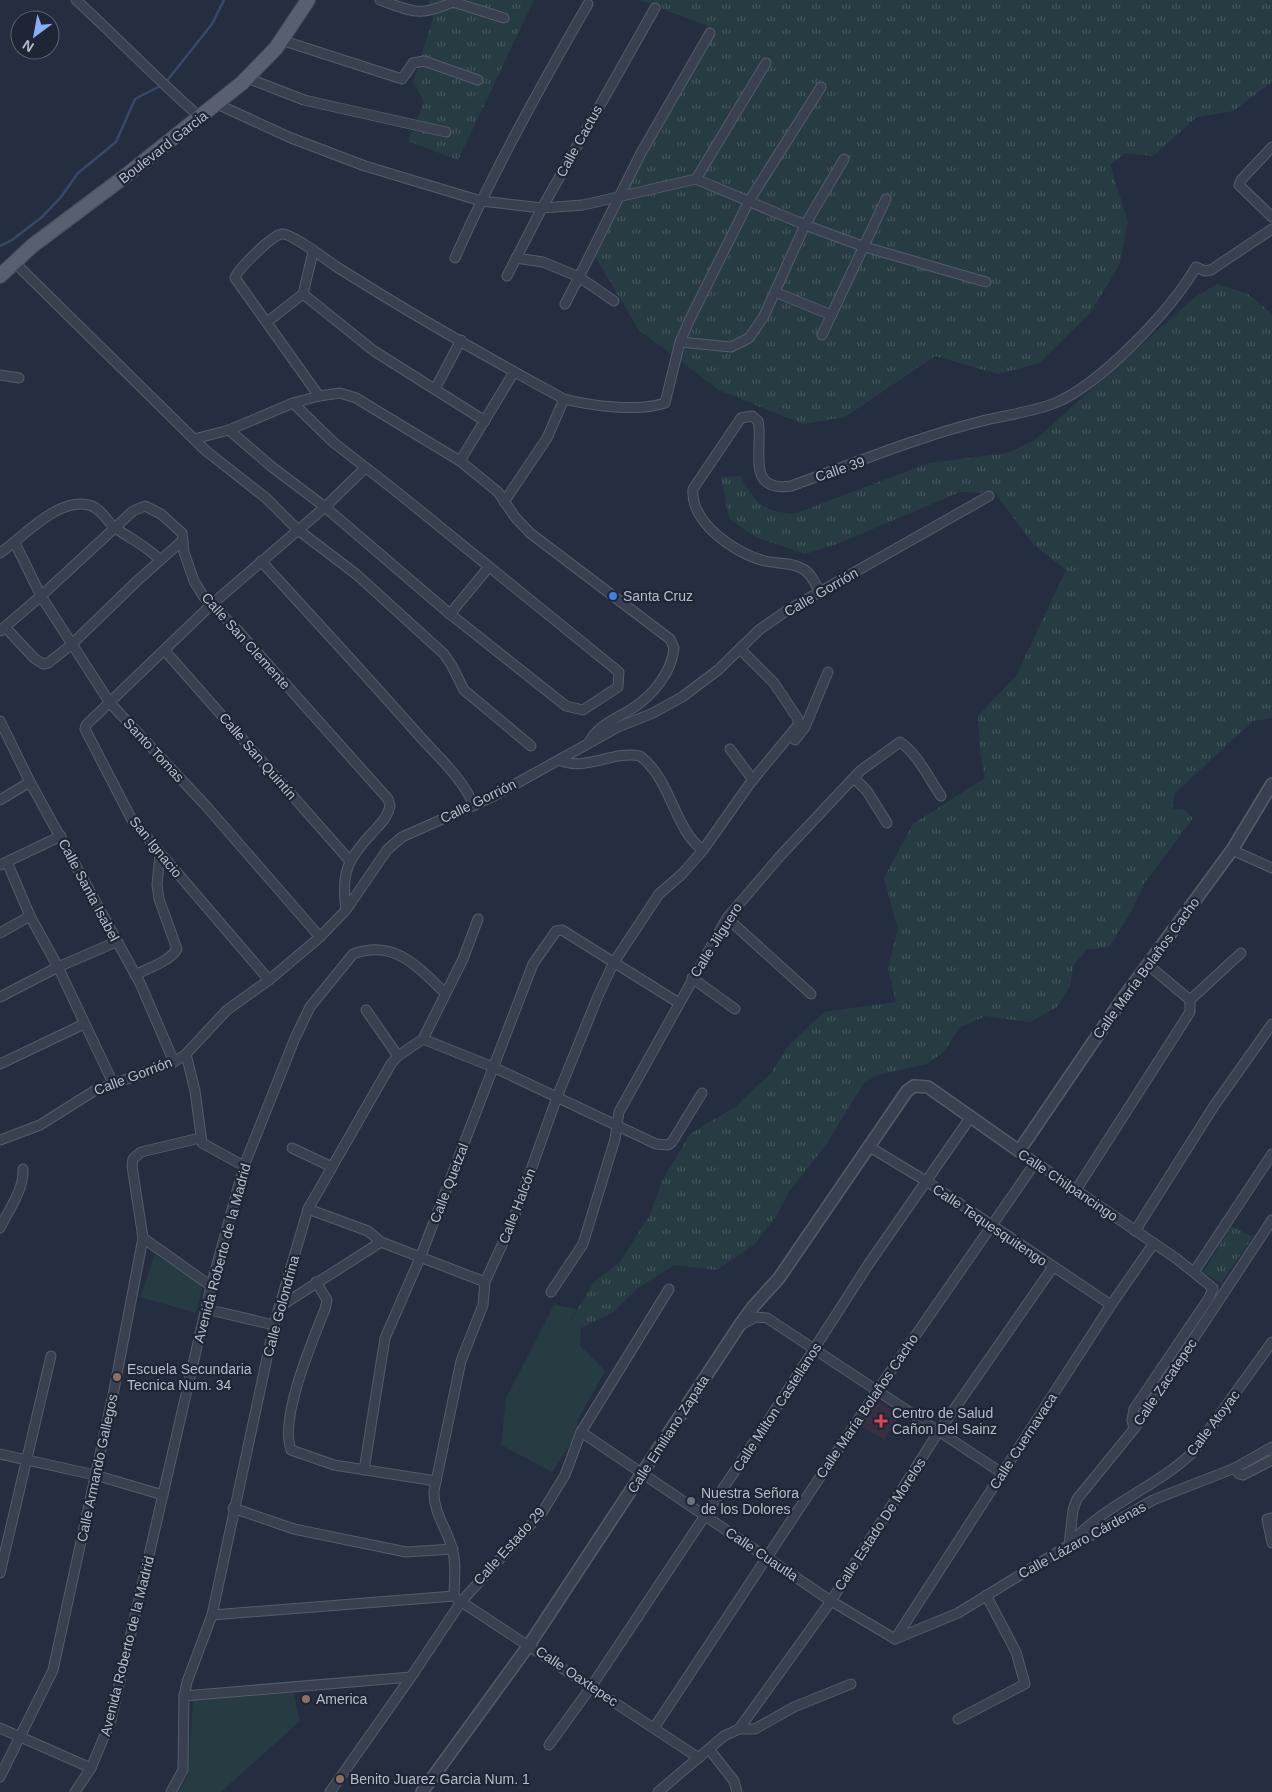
<svg xmlns="http://www.w3.org/2000/svg" width="1272" height="1792" viewBox="0 0 1272 1792" font-family="Arial,sans-serif">
	<style>
		.medical { fill: #353142 }
		.grass { fill: url(#grass-tufts) }
		.park { fill: #273c42 }
		.lines { fill: none; stroke-linecap: round; stroke-linejoin: round }
		.stream { stroke: #384869; stroke-width: 2.5 }
		.minor-casing { stroke: #545c6b; stroke-width: 11 }
		.tertiary-casing { stroke: #545c6b; stroke-width: 14 }
		.primary-casing { stroke: #434a5a; stroke-width: 16 }
		.minor { stroke: #394151; stroke-width: 9 }
		.tertiary { stroke: #394151; stroke-width: 11 }
		.primary { stroke: #575f71; stroke-width: 14 }
		.shop-dot { fill: #3f7fe0; stroke: #1e2636; stroke-width: 2 }
		.education-dot { fill: #8d6e63; stroke: #1e2636; stroke-width: 2 }
		.health-dot { fill: #e0444e; stroke: #1e2636; stroke-width: 2 }
		.worship-dot { fill: #6b7280; stroke: #1e2636; stroke-width: 2 }
		.labels { text-anchor: middle; stroke-width: 4.5; stroke-linejoin: round; paint-order: stroke }
		.street-label { font-size: 14px; fill: #b6bccb; stroke: #1e2636 }
		.poi-label { font-size: 14px; fill: #b6bccb; stroke: #1e2636; text-anchor: start }
	</style>
	<defs>
		<pattern id="grass-tufts" width="24" height="20" patternUnits="userSpaceOnUse" patternTransform="scale(1.25)"><rect width="24" height="20" fill="#273c42"/><path d="M3 7l-1-3M5 7V3M7 7l1-3M15 17l-1-3M17 17v-4M19 17l1-3" fill="none" stroke="#44565c"/></pattern>
	</defs>
	<rect width="100%" height="100%" fill="#252e41"/>
	<polygon class="medical" points="877,1401 900,1415 884,1440 861,1426"/>
	<g class="grass">
		<polygon points="428,0 534,0 458,160 408,141 424,102 413,82 433,19"/>
		<polygon points="640,0 1272,0 1272,82 1233,111 1197,117 1153,156 1125,153 1110,165 1128,222 1119,266 1090,313 1039,363 998,374 935,356 845,417 803,424 719,390 639,330 593,253 604,223 707,26"/>
		<path d="M1217 284 1248 294 1272 314V718L1253 721 1175 793 1172 810 1183 809 1193 818 1144 884 1131 912 1109 947 1086 950 1073 966 1070 986 1057 1007 1030 1022 985 1016 959 1028 944 1052 926 1064 877 1075 863 1084 827 1143 789 1192 776 1216 755 1244 717 1270 674 1265 638 1288 612 1313 581 1328 570 1322 594 1282 620 1262 650 1215 663 1179 690 1134 735 1107 772 1072 788 1046 824 1012 896 1002 888 968 898 929 884 878 913 824 985 778 980 750 978 716 1016 676 1066 570 1033 544 995 493 960 492 837 544 805 554 756 537 729 519 721 477 740 476C756 504 761 511 794 514L929 463 1008 453 1035 440 1195 297Z"/>
		<polygon points="1231,1226 1253,1237 1221,1283 1203,1273"/>
	</g>
	<g class="park">
		<polygon points="155,1255 203,1285 196,1313 140,1297"/>
		<polygon points="554,1305 577,1309 570,1321 581,1328 580,1346 605,1371 577,1421 578,1433 552,1472 501,1445 506,1398"/>
		<polygon points="294,1693 300,1721 221,1792 178,1792 188,1776 193,1699"/>
	</g>
	<g class="lines">
		<g class="stream">
			<polyline points="166,82 212,24 224,0"/>
			<polyline points="0,246 12,240 42,217 61,197 78,173 116,142 135,99 162,85"/>
		</g>
		<g class="minor-casing">
			<g id="minor">
				<path d="M76 0C118 38 157 80 200 117"/>
				<path d="M380 0C414 12 419 17 453 2L504 18"/>
				<polyline points="281,40 402,79 413,63 424,61 478,80"/>
				<polyline points="247,78 304,100 446,132"/>
				<polyline points="217,104 291,138 365,166 481,201 542,208 583,205 696,179 805,225 865,247 986,282"/>
				<polyline points="1272,147 1241,180 1239,185 1272,217"/>
				<polyline points="696,179 766,63"/>
				<path d="M455 258C494 170 540 87 588 4"/>
				<polyline points="516,258 543,262 579,277 565,304"/>
				<polyline points="15,263 205,450 266,498 298,530 356,574 444,654 452,666 464,690 531,746"/>
				<polyline points="507,276 542,208 655,8"/>
				<polyline points="775,292 831,315"/>
				<polyline points="303,294 374,351 485,421"/>
				<polyline points="303,294 313,252"/>
				<polyline points="614,301 579,277 641,153 710,33"/>
				<polyline points="267,322 303,294"/>
				<polyline points="822,335 886,199"/>
				<polyline points="680,342 731,347 749,338 764,316 805,225 844,159"/>
				<polyline points="0,375 19,378"/>
				<polyline points="435,389 461,340"/>
				<path d="M319 396 235 278C238 269 272 235 282 234 292 233 329 262 340 269 413 315 488 358 564 399 592 406 639 412 665 403L680 342 690 319 749 201 821 87"/>
				<polyline points="229,430 272,467 325,507 450,614 566,706 583,710 618,687 619,672 397,492 333,442 293,403"/>
				<path d="M194 439 229 430 293 403 319 396 340 393 356 398 460 461 498 492 515 517 530 533 670 639 674 648C672 672 653 695 633 708 618 718 599 724 590 741"/>
				<polyline points="460,461 514,372"/>
				<polyline points="504,502 547,438 564,399"/>
				<polyline points="15,543 41,596 110,703 207,807 320,937"/>
				<path d="M0 553C24 537 60 494 92 506 102 510 106 520 114 527 130 539 146 545 160 560"/>
				<path d="M261 561C313 618 365 674 415 731 435 754 463 778 474 806"/>
				<path d="M819 591C815 583 811 573 803 569 792 562 777 564 765 561 736 554 690 523 693 489L741 418 752 416 758 421C764 447 744 493 791 486 853 464 915 438 978 422 1003 415 1030 413 1055 403 1101 384 1171 310 1196 267L1205 271 1211 270 1272 229"/>
				<polyline points="450,614 488,568"/>
				<polyline points="5,627 34,658 43,664 48,663 71,645 137,581 183,540"/>
				<path d="M0 631 41 596 133 511 145 506 161 514 182 533 184 552 194 581 204 597 239 632 388 799 390 806C388 817 380 824 373 832 347 860 341 872 346 910"/>
				<polyline points="165,651 350,861"/>
				<polyline points="0,721 30,782 140,983 174,1062"/>
				<polyline points="795,740 805,727 828,672"/>
				<polyline points="730,749 753,780"/>
				<path d="M559 760C585 772 613 750 640 756 672 780 674 830 703 850"/>
				<polyline points="854,778 867,791 887,823"/>
				<polyline points="0,800 30,782"/>
				<polyline points="1232,850 1272,868"/>
				<polyline points="7,862 30,916 58,967 113,1083"/>
				<polyline points="0,865 61,836"/>
				<polyline points="727,918 811,994"/>
				<polyline points="0,933 30,916"/>
				<polyline points="1147,964 1190,1000"/>
				<path d="M135 975C148 968 169 962 177 949L159 899 157 885 160 854"/>
				<polyline points="692,978 735,1009"/>
				<polyline points="269,980 132,820 85,729 86,725 211,605 325,507 365,468"/>
				<polyline points="0,997 58,967 116,942"/>
				<polyline points="1190,1000 1241,953"/>
				<polyline points="366,1010 398,1056"/>
				<polyline points="423,1039 493,1067 656,1144 668,1145 672,1142 702,1093"/>
				<polyline points="186,1054 195,1091 202,1143 244,1166"/>
				<polyline points="0,1064 84,1024"/>
				<polyline points="0,1140 40,1125 94,1091 174,1062 186,1054 227,1010 269,980 320,937 346,910 387,850 402,837 492,797 618,727 653,713 682,697 718,670 759,630 786,611 989,496"/>
				<polyline points="868,1146 926,1181 1111,1305"/>
				<polyline points="292,1148 332,1167"/>
				<polyline points="1019,1151 1177,1259 1213,1288 1209,1298 1134,1409 1132,1420 1134,1429"/>
				<polyline points="1076,1190 1190,1012 1190,1000"/>
				<polyline points="308,1209 368,1231 381,1242 485,1282"/>
				<path d="M0 1228C9 1209 24 1190 23 1169"/>
				<polyline points="1135,1231 1214,1106 1272,1024"/>
				<polyline points="143,1238 211,1286"/>
				<polyline points="1194,1272 1272,1154"/>
				<path d="M316 1282 327 1300 325 1309C313 1340 279 1418 291 1450L334 1465 436 1481"/>
				<path d="M551 1292 583 1244 615 1139 619 1112 727 918 781 855 860 771 900 742C918 754 929 779 941 796"/>
				<polyline points="279,1307 381,1242"/>
				<polyline points="206,1309 274,1325"/>
				<polyline points="739,1326 756,1317 767,1318 1002,1473"/>
				<polyline points="581,1432 831,1601 895,1639"/>
				<polyline points="0,1454 95,1475 163,1495"/>
				<polyline points="1235,1468 1239,1474 1243,1475 1272,1460"/>
				<polyline points="364,1470 385,1338 420,1258 533,964 556,931 562,930 679,1003"/>
				<polyline points="233,1508 294,1529 406,1552 453,1549"/>
				<polyline points="1272,1518 1267,1519 1272,1543"/>
				<path d="M1071 1543C1105 1504 1155 1488 1192 1453L1272 1342"/>
				<polyline points="1069,1545 1073,1510 1077,1499 1134,1429 1272,1220"/>
				<polyline points="0,1573 51,1356"/>
				<path d="M454 1596C454 1580 457 1563 452 1548 447 1529 433 1512 434 1491L461 1361 483 1305 485 1282 512 1223 557 1097 598 996 614 962 659 894 682 874 703 850 751 782 798 725V719L774 683 740 649"/>
				<polyline points="457,1599 699,1758"/>
				<polyline points="212,1615 454,1596"/>
				<polyline points="895,1639 1111,1305 1154,1243"/>
				<polyline points="895,1639 958,1613 1069,1545 1096,1533 1153,1500 1235,1468 1272,1447"/>
				<polyline points="184,1696 411,1677"/>
				<polyline points="958,1719 1025,1684 1016,1652 986,1595"/>
				<polyline points="0,1728 91,1768"/>
				<polyline points="654,1728 877,1391 1035,1163"/>
				<polyline points="739,1729 831,1601 939,1431 1053,1267"/>
				<polyline points="549,1745 591,1687 764,1427 868,1265 970,1118"/>
				<polyline points="709,1749 734,1781 737,1792"/>
				<polyline points="0,1777 53,1670 114,1390 143,1238 132,1166 133,1159 141,1152 200,1138"/>
				<path d="M75 1792 91 1768 111 1720 211 1286 244 1166 295 1038 310 1007 353 954C394 939 417 966 444 992"/>
				<polyline points="171,1792 183,1770 184,1696 187,1682 212,1615 274,1325 308,1209 391,1064 398,1056 423,1039 463,959 478,919"/>
				<polyline points="330,1792 411,1677 461,1602 543,1511 565,1475 581,1432 669,1289"/>
				<polyline points="658,1792 724,1736 739,1729 755,1729 794,1707 851,1684"/>
			</g>
		</g>
		<g class="tertiary-casing">
			<polyline id="tertiary" points="422,1792 529,1645 739,1326 752,1308 779,1278 907,1091 914,1086 928,1087 1019,1151 1121,1001 1232,850 1272,784"/>
		</g>
		<g class="primary-casing">
			<polyline id="primary" points="0,276 32,246 124,177 242,83 276,48 308,0"/>
		</g>
		<use href="#minor" class="minor"/>
		<use href="#tertiary" class="tertiary"/>
		<use href="#primary" class="primary"/>
	</g>
	<circle class="shop-dot" cx="613" cy="596" r="5"/>
	<g class="education-dot">
		<circle cx="117" cy="1377" r="5"/>
		<circle cx="306" cy="1699" r="5"/>
		<circle cx="340" cy="1779" r="5"/>
	</g>
	<path class="health-dot" d="M878.5 1413.5h5v5h5v5h-5v5h-5v-5h-5v-5h5z"/>
	<circle class="worship-dot" cx="691" cy="1501" r="5"/>
	<g class="labels">
		<g class="street-label">
			<text transform="translate(579 141) rotate(-61)" y="5">Calle Cactus</text>
			<text transform="translate(163 147) rotate(-38)" y="5">Boulevard Garcia</text>
			<text transform="translate(840 469) rotate(-19)" y="5">Calle 39</text>
			<text transform="translate(821 592) rotate(-30)" y="5">Calle Gorrión</text>
			<text transform="translate(246 641) rotate(48)" y="5">Calle San Clemente</text>
			<text transform="translate(154 750) rotate(47)" y="5">Santo Tomas</text>
			<text transform="translate(258 756) rotate(49)" y="5">Calle San Quintín</text>
			<text transform="translate(478 801) rotate(-26)" y="5">Calle Gorrión</text>
			<text transform="translate(156 847) rotate(51)" y="5">San Ignacio</text>
			<text transform="translate(89 890) rotate(62)" y="5">Calle Santa Isabel</text>
			<text transform="translate(716 940) rotate(-58)" y="5">Calle Jilguero</text>
			<text transform="translate(1146 968) rotate(-54)" y="5">Calle María Bolaños Cacho</text>
			<text transform="translate(133 1076) rotate(-21)" y="5">Calle Gorrión</text>
			<text transform="translate(449 1183) rotate(-69)" y="5">Calle Quetzal</text>
			<text transform="translate(1068 1185) rotate(34)" y="5">Calle Chilpancingo</text>
			<text transform="translate(517 1206) rotate(-69)" y="5">Calle Halcón</text>
			<text transform="translate(990 1225) rotate(34)" y="5">Calle Tequesquitengo</text>
			<text transform="translate(222 1253) rotate(-75)" y="5">Avenida Roberto de la Madrid</text>
			<text transform="translate(281 1306) rotate(-75)" y="5">Calle Golondrina</text>
			<text transform="translate(1165 1382) rotate(-56)" y="5">Calle Zacatepec</text>
			<text transform="translate(867 1406) rotate(-56)" y="5">Calle María Bolaños Cacho</text>
			<text transform="translate(777 1407) rotate(-57)" y="5">Calle Milton Castellanos</text>
			<text transform="translate(1213 1423) rotate(-53)" y="5">Calle Atoyac</text>
			<text transform="translate(668 1434) rotate(-57)" y="5">Calle Emiliano Zapata</text>
			<text transform="translate(1023 1441) rotate(-57)" y="5">Calle Cuernavaca</text>
			<text transform="translate(97 1468) rotate(-78)" y="5">Calle Armando Gallegos</text>
			<text transform="translate(880 1524) rotate(-57)" y="5">Calle Estado De Morelos</text>
			<text transform="translate(1082 1540) rotate(-29)" y="5">Calle Lázaro Cárdenas</text>
			<text transform="translate(509 1546) rotate(-48)" y="5">Calle Estado 29</text>
			<text transform="translate(762 1554) rotate(34)" y="5">Calle Cuautla</text>
			<text transform="translate(127 1646) rotate(-76)" y="5">Avenida Roberto de la Madrid</text>
			<text transform="translate(577 1676) rotate(34)" y="5">Calle Oaxtepec</text>
		</g>
		<g class="poi-label">
			<text x="623" y="601">Santa Cruz</text>
			<text x="127" y="1374">Escuela Secundaria<tspan x="127" dy="16">Tecnica Num. 34</tspan></text>
			<text x="892" y="1418">Centro de Salud<tspan x="892" dy="16">Cañon Del Sainz</tspan></text>
			<text x="701" y="1498">Nuestra Señora<tspan x="701" dy="16">de los Dolores</tspan></text>
			<text x="316" y="1704">America</text>
			<text x="350" y="1784">Benito Juarez Garcia Num. 1</text>
		</g>
	</g>
	<g transform="translate(35 35) rotate(212)"><circle r="24" fill="#1e2636" stroke="#5b6272"/>
	<path d="M0-4L9 19L0 12L-9 19Z" fill="#8babfb"/>
	<text y="-8" font-size="14" font-weight="bold" text-anchor="middle" fill="#b6bccb">N</text>
	</g>
</svg>
